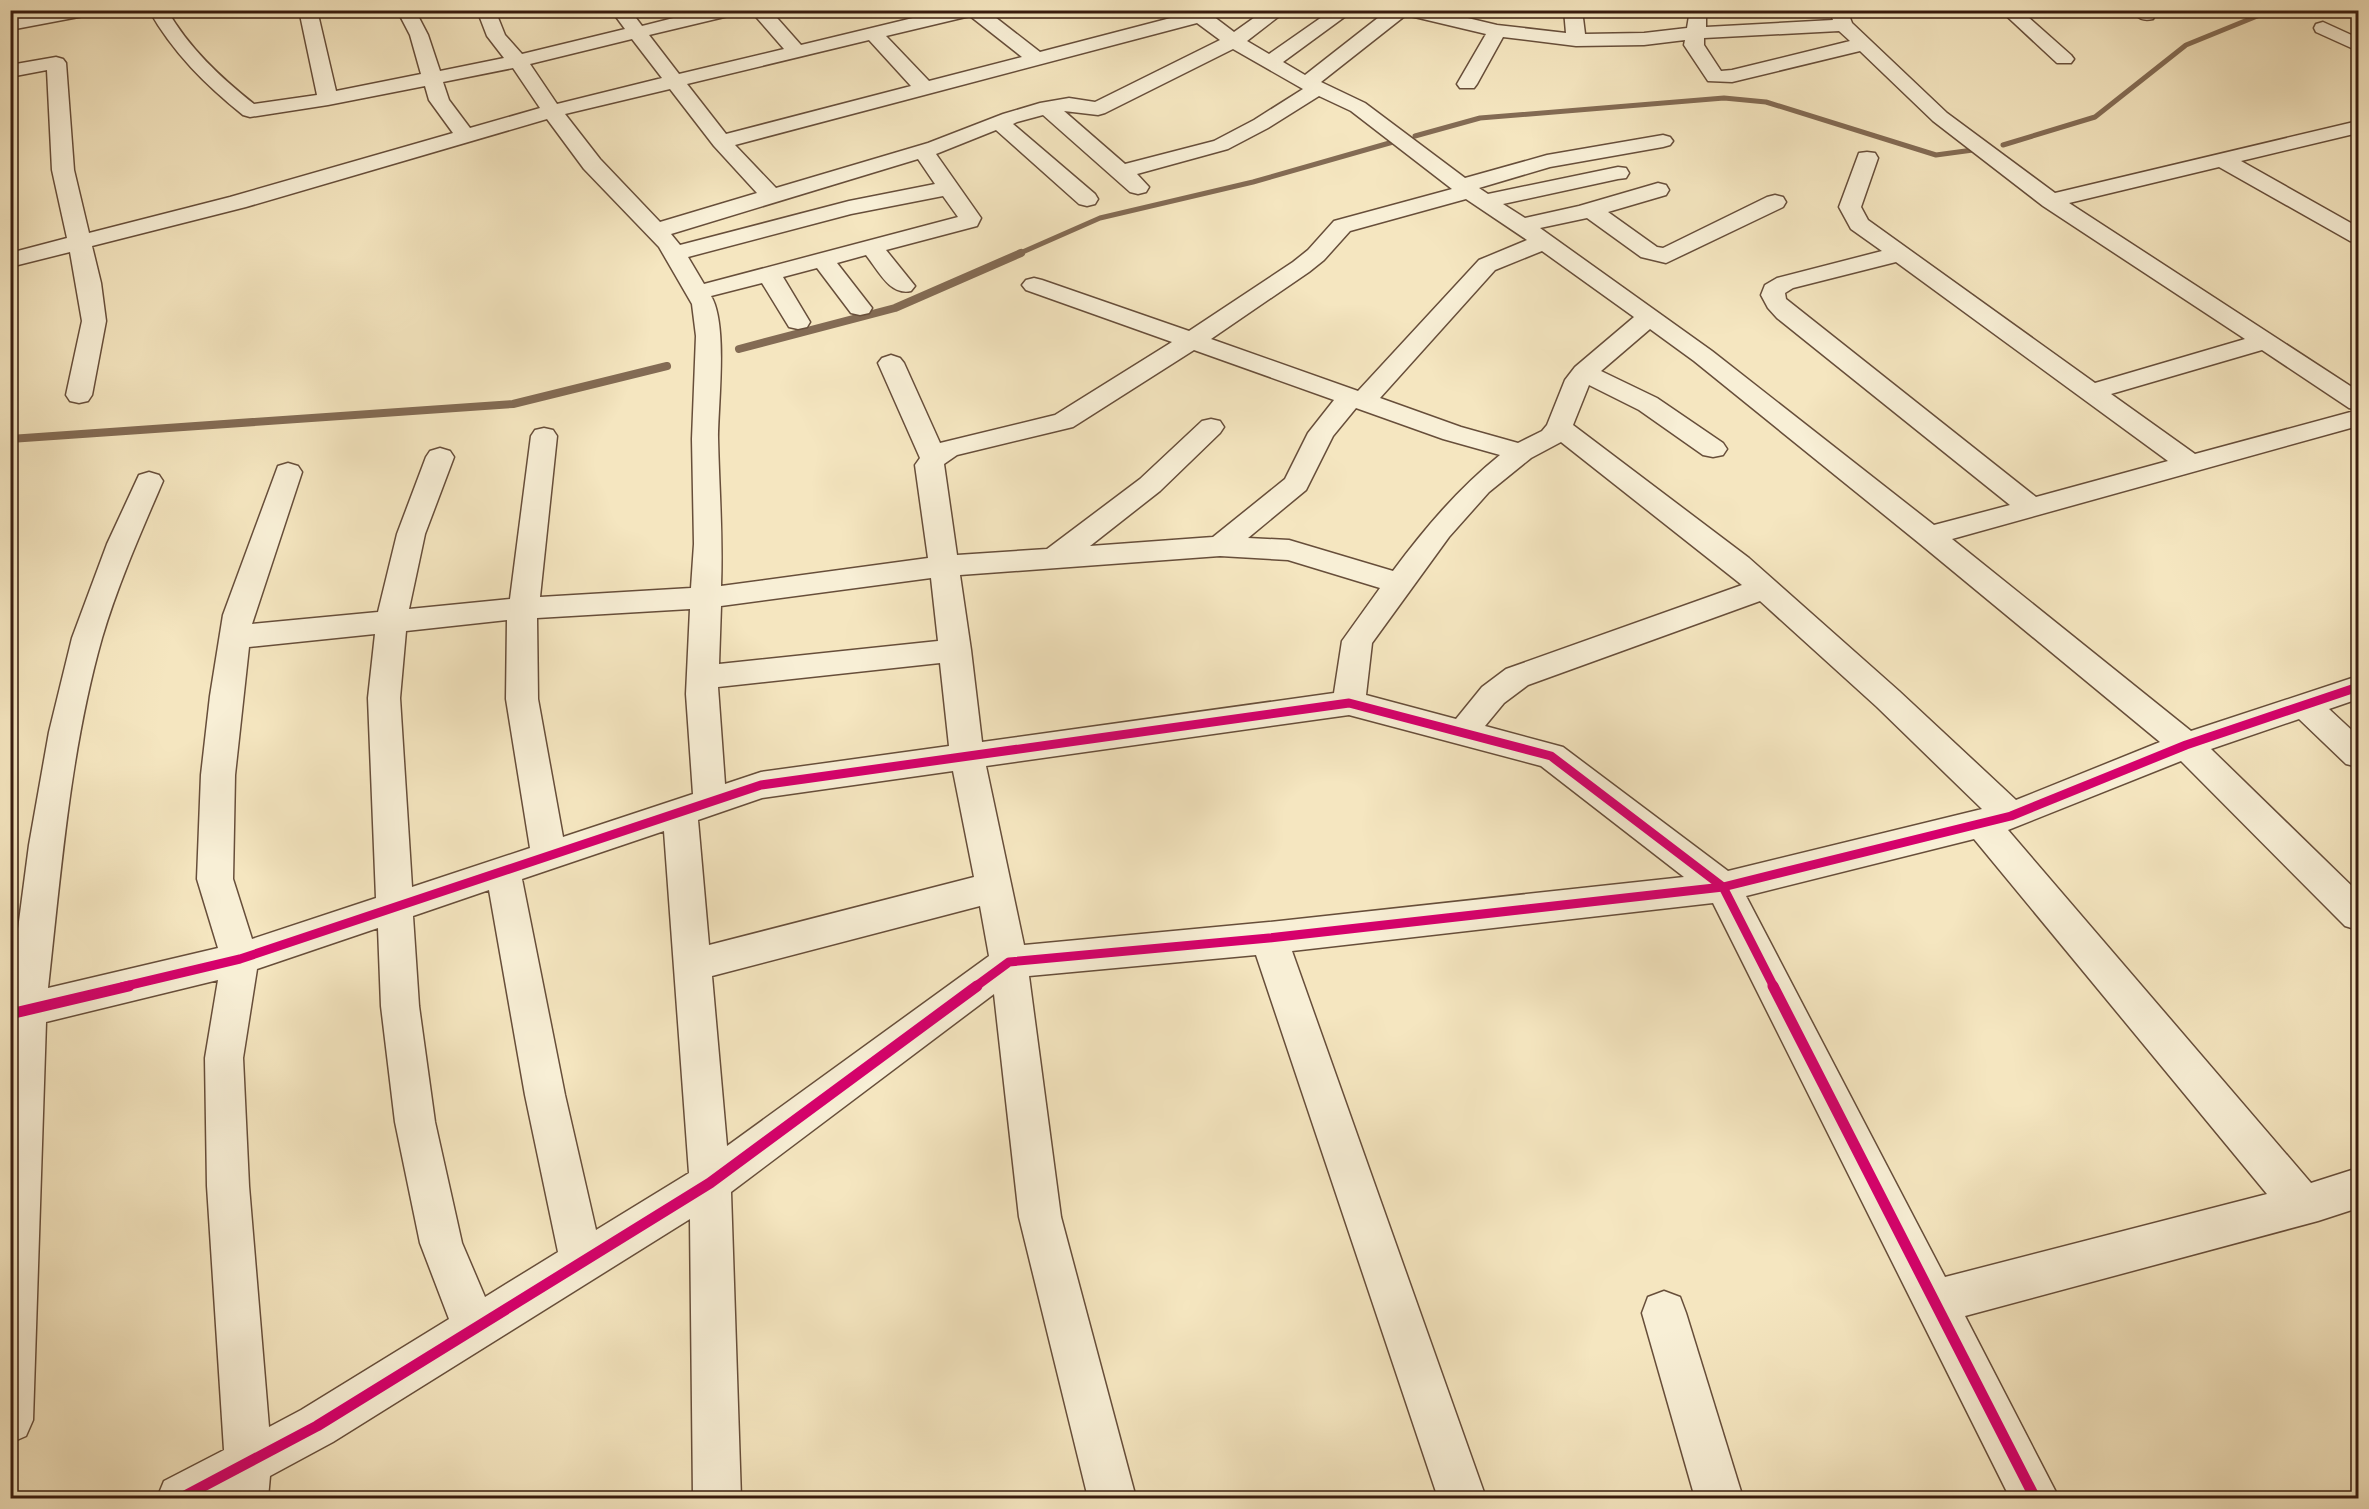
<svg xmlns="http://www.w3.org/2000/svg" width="2369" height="1509" viewBox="0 0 2369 1509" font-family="'IM FELL DW Pica',serif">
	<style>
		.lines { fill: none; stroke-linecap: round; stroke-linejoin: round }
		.stream-far1 { stroke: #836b54; stroke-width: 5 }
		.stream { stroke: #836b54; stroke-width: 8 }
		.minor-casing { stroke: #674e3a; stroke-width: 3 }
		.minor { fill: #f8efd6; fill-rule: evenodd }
		.cycleway-far1-casing { stroke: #f8efd6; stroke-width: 13 }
		.cycleway-casing { stroke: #f8efd6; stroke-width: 15 }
		.cycleway-far1 { stroke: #d6006c; stroke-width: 9 }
		.cycleway { stroke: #d6006c; stroke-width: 11 }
	</style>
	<rect width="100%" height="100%" fill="#f5e6c0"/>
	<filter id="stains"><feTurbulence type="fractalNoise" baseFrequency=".00333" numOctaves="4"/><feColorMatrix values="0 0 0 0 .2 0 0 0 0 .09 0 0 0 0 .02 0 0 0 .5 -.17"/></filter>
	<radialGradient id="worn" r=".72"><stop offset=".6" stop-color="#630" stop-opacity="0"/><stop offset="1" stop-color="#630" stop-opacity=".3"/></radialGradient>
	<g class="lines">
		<g class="stream-far1">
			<polyline points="1415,136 1480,118 1724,98 1766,102 1936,155 1973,150"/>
			<polyline points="2003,145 2095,117 2186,45 2272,10"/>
			<polyline points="1018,254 1100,218 1253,182 1393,142"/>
		</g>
		<g class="stream">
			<polyline points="739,349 895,308 1021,253"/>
			<polyline points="10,439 513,404 667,366"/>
		</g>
		<g class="minor-casing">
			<g id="minor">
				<polygon points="52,10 93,10 91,14 84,16 10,30 10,18"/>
				<path d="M149 10H167C189 48 220 77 254 104L317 95 299 10H317L336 91 421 74 410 35 397 10H415L428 35 440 71 504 58 487 36 477 10H495L505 35 522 54 625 29 611 10H630L642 26 705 10H739L737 14 649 35 679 74 784 49 750 10H770L801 45 946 10H986L1040 52 1186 14 1184 10H1205L1234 32 1265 10H1287L1247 41 1269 54 1332 10H1354L1283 62 1305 75 1388 10H1434L1497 25 1566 33 1564 10H1582L1585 34 1644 33 1687 28 1690 10H1706V27L1833 20 1829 10H1847L1852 23 1947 113 2055 193 2358 121V133L2241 161 2358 227V243L2350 241 2219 167 2069 203 2358 391V410L2349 408 2262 350 2111 394 2195 454 2358 410V426L1952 539 2191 731 2358 676V699L2329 709 2358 736V767L2346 764 2299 719 2211 749 2358 892V930L2345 926 2181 761 2008 830 2311 1183 2358 1168V1208L2318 1221 1965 1316 2059 1498H2010L1713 903 1292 951 1486 1498H1438L1256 955 1029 976 1061 1217 1136 1498H1088L1019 1217 994 994 731 1192 741 1498H693L690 1219 333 1442 270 1476 268 1498H157L164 1481 224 1450 207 1186 205 1058 218 980 46 1022 33 1420 26 1436 10 1443V990L29 845 49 732 72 638 107 544 139 475 149 472 159 475 163 481C141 532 118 584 102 638 70 751 61 871 48 988L218 948 197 879 201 775 210 696 223 615 278 466 288 463 298 466 302 472 252 624 378 612 397 534 426 457 430 451 440 448 450 451 454 457 425 534 409 609 510 599 531 436 535 430 544 428 553 430 557 436 540 597 691 588 694 544 692 439 696 336 692 304 659 247 584 169 547 119 246 207 92 246 101 283 106 321 92 395 88 401 79 403 70 401 66 395 82 321 70 252 10 267V253L67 238 52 170 47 70 10 77V65L56 57 63 59 66 63 74 170 89 233 230 197 453 133 429 100 425 86 328 105 250 117 243 115C206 85 173 53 149 10ZM1406 15 1486 34 1457 84 1460 88H1474L1477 84 1503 37 1576 46 1644 45 1685 40 1684 45 1708 81 1732 82 1860 51 1933 121 2043 206 2245 339 2095 383 1868 220 1861 207 1878 158 1875 153 1867 152 1859 153 1839 207 1851 229 1882 251 1777 278 1765 285 1761 295 1768 308 1777 318 2010 505 1934 525 1712 351 1540 228 1587 218 1641 257 1666 263 1783 207 1786 202 1783 197 1775 195 1767 197 1663 248 1657 247 1608 212 1666 195 1669 190 1666 185 1658 183 1579 206 1525 218 1503 204 1618 179 1626 178 1629 173 1626 168 1618 167 1488 194 1479 188 1550 167 1663 147 1670 145 1673 141 1670 137 1663 135 1547 155 1465 178 1365 103 1321 82ZM970 16 1022 57 929 81 886 36ZM1197 23 1220 40 1095 102 1069 98 1040 103 1003 114 928 143 776 188 735 145ZM1839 31 1850 41 1732 70 1721 71 1704 45V38ZM632 39 662 78 557 104 530 64ZM869 40 911 86 726 134 687 84ZM1233 49 1303 89 1254 120 1214 141 1125 164 1064 111 1098 115 1105 113ZM513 68 540 108 470 128 449 100 443 82ZM670 89 714 146 757 193 660 222 600 159 565 114ZM1319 96 1351 111 1452 189 1334 221 1308 250 1293 262 1189 331 1042 280 1034 278 1026 280 1022 285 1026 290 1172 342 1055 415 940 443 904 363 900 358 891 355 882 358 878 363 920 458 915 465 928 558 721 586C723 536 719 487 718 438 718 403 728 324 711 296L762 283 789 327 798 329 807 327 810 322 783 277 817 268 851 313 860 315 869 313 872 308 837 263 866 255C878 270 890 296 911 291L915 286 886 250 977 226 981 218 936 154 996 130 1079 204 1087 206 1095 204 1098 199 1095 194 1013 124 1017 122 1043 115 1130 192 1138 194 1146 192 1149 187 1137 174 1228 149 1268 128ZM918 159 935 184 849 201 680 245 671 234ZM943 196 958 217 704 284 688 257 851 214ZM1466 199 1527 240 1479 260 1358 391 1211 339 1309 272 1324 260 1350 231ZM1542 251 1634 317 1575 367 1565 380 1547 425 1542 431 1518 443 1461 427 1380 398 1495 270ZM1896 262 2168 461 2036 497 1786 299 1785 293 1793 288ZM1650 329 1694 361 1919 543 2160 742 2016 800 1899 691 1749 558 1573 425 1589 385 1639 410 1703 455 1713 457 1723 455 1727 449 1723 443 1657 398 1601 371ZM1194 350 1334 400 1308 433 1285 479 1213 537 1090 546 1160 491 1220 433 1224 427 1220 421 1211 419 1202 421 1140 479 1047 549 957 555 944 464 957 455 1073 427ZM1356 408 1443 439 1500 455C1458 489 1425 528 1393 571L1289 540 1248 538 1306 490 1333 436ZM1561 442 1742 585 1506 669 1482 687 1456 719 1366 695 1372 643 1449 537 1489 492 1531 458ZM1220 556 1288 560 1380 588 1342 641 1334 693 982 742 971 650 960 575ZM931 578 938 641 719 664 721 606ZM1760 601 1877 707 1982 809 1728 871 1563 747 1485 726 1504 703 1528 685ZM690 609 686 694 693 794 563 837 538 699 537 618ZM507 620 506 699 530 848 412 887 400 698 406 631ZM375 634 368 698 376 898 252 939 233 879 235 775 249 647ZM940 663 949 746 761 772 725 784 718 687ZM1349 715 1541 766 1684 877 1269 922 1024 945 986 766ZM953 771 974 877 709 945 698 820 762 798ZM664 831 689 1173 596 1230 565 1095 522 879ZM1974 839 2267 1194 1945 1277 1746 896ZM489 890 525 1095 558 1252 485 1297 462 1243 435 1122 419 1006 413 916ZM980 906 989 956 727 1146 712 976ZM378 928 381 1006 395 1122 420 1243 449 1319 301 1410 269 1427 249 1186 243 1058 257 969Z"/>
				<polygon points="2000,10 2020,10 2071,55 2074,59 2071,63 2057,63"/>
				<path d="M2132 10H2152L2155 15 2153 19C2143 21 2138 19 2132 10Z"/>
				<polygon points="2323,22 2358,38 2358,51 2316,32 2314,28 2316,24"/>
				<polygon points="1664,1291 1680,1297 1686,1313 1743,1498 1695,1498 1642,1313 1648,1297"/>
			</g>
		</g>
		<use href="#minor" class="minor"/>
		<g class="cycleway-far1-casing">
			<g id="cycleway-far1">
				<polyline points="122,987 240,959 761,785 1349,703 1551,756 1723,887 1774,987"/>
				<polyline points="975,987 1009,962 1269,938 1723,887 2011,816 2186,745 2358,687"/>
			</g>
		</g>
		<g class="cycleway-casing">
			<g id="cycleway">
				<polyline points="1773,986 2035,1498"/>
				<polyline points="10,1014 129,986"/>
				<polyline points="181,1498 317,1426 710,1183 977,986"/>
			</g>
		</g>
		<use href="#cycleway-far1" class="cycleway-far1"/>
		<use href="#cycleway" class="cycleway"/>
	</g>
	<rect width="2369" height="1509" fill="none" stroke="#f5e6c0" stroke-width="36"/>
	<rect x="12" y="12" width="2345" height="1485" fill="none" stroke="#381b0e" stroke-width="3"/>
	<rect x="18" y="18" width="2333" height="1473" fill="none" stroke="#381b0e" stroke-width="1.5"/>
	<rect width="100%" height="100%" filter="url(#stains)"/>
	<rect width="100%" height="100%" fill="url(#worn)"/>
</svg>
